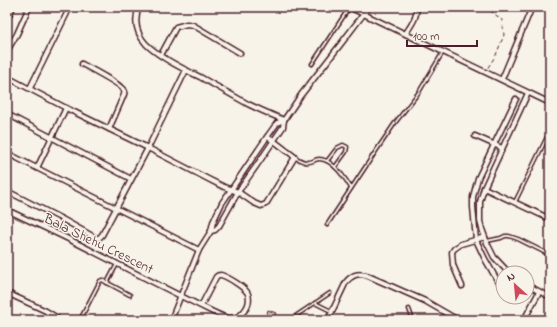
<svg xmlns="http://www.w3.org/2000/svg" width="557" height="327" viewBox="0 0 557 327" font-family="'Indie Flower',sans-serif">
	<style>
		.shadow { fill: #0003 }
		.building { fill: #ccbfb9; stroke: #4a1f2b }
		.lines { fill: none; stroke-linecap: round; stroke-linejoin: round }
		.service-casing { stroke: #4a1f2b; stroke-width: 5 }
		.minor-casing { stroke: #4a1f2b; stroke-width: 7 }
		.primary-casing { stroke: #4a1f2b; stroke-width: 9 }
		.path { stroke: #4a1f2b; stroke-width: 1; stroke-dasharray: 4 3; stroke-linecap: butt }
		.service { stroke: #f7f3e8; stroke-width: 2 }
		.minor { stroke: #f7f3e8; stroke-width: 4 }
		.primary { stroke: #f7f3e8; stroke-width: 6 }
		.labels { text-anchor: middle; stroke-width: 3; stroke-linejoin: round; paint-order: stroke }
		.street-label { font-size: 14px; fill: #4a1f2b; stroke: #f7f3e8 }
	</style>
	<rect width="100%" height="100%" fill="#f7f3e8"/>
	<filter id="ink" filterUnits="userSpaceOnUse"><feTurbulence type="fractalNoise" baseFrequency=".025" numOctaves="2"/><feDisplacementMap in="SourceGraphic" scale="8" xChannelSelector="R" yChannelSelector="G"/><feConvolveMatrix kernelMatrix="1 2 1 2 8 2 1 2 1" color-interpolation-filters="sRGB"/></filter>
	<g filter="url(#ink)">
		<polygon class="shadow" points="268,312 272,320 263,320 265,315"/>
		<polygon class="building" points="268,310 276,313 273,320 265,320"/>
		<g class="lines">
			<g class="service-casing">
				<g id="service">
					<polyline points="312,64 349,8"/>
					<path d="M296 158C302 161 306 164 313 161 315 160 318 159 319 159 333 159 345 178 351 188"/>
					<polyline points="327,161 337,148 343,145 347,147 346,152 335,167"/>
					<polyline points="515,202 550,131"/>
					<polyline points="327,225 376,151 395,123 419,92 443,52"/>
					<polyline points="487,241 501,238 505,236 509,236 518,239 550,255"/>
					<polyline points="107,283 117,264"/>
					<polyline points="315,303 331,311"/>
					<polyline points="409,309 413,320"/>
					<polyline points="297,315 330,293"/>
					<polyline points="80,320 100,281 102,280 130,295"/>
				</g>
			</g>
			<g class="minor-casing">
				<g id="minor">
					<path d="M139 7C134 20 136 33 146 44 159 57 183 69 200 77 216 86 232 95 248 104 260 110 272 115 284 120"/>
					<polyline points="349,7 550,103"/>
					<path d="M406 33C411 25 418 17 416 7"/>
					<polyline points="7,51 17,34 29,7"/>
					<polyline points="161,55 176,27 187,24 193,25 240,53"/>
					<path d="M82 64C89 68 123 85 124 91 125 93 124 95 123 97L109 129"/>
					<polyline points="7,77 66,108 148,148 210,180 224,187 238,192 254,203 261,206 266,204 295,157 274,141 267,137"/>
					<polyline points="502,79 532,7"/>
					<polyline points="30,88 70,7"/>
					<polyline points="7,114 131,179"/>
					<polyline points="475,136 502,148"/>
					<polyline points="7,153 199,250"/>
					<polyline points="37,168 66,108"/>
					<polyline points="484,188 550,219"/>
					<polyline points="7,191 62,219 96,238 99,238 102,235 148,148 186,70"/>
					<path d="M7 210C36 224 66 237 94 252 133 272 172 292 211 311 216 313 222 317 228 318 240 320 252 306 248 294 246 288 228 277 221 275 218 275 218 275 216 277L201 306"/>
					<polyline points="547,217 550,210"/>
					<polyline points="211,231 215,230 219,226 238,192 257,165 283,127 284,120 301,95 340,45 369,7"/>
					<polyline points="509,273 494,257 487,243 482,229 480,221 480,202 484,188 528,93"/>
					<polyline points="497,280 485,259 476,240 473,207 473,197 478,178 516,99"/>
					<polyline points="527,285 550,297"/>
					<polyline points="462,286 453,265 452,252 454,249 461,244 485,237"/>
					<polyline points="7,293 46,311 56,317 55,320"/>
					<polyline points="171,320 199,250 211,231 213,222 222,203 267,137 277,123 284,120"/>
					<path d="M328 320 346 282C352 275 357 273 366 275L425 301 458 320"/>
					<polyline points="524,320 539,292"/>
				</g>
			</g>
			<g class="primary-casing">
				<polyline id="primary" points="7,17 12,7"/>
			</g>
			<polyline class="path" points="484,7 487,8 502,20 504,35 496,55 487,69"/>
			<use href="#service" class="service"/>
			<use href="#minor" class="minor"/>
			<use href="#primary" class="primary"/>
		</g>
	</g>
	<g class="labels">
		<g class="street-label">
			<text transform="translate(99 243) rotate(26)" y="5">Bala Shehu Crescent</text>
		</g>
	</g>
	<rect width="557" height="327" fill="none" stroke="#f7f3e8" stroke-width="24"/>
	<rect x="12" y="12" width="533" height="303" fill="none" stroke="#4a1f2b" stroke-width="1.5" filter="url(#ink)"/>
	<g transform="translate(515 285) rotate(333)"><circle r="19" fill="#f7f3e8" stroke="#b29e9c"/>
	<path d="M0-3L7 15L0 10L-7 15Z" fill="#d1495b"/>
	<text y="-6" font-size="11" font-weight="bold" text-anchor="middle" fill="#4a1f2b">N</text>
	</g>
	<path d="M407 40v6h70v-6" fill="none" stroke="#4a1f2b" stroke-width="2"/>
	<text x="413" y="40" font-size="12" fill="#4a1f2b" stroke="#f7f3e8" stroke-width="3" paint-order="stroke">100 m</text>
</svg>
